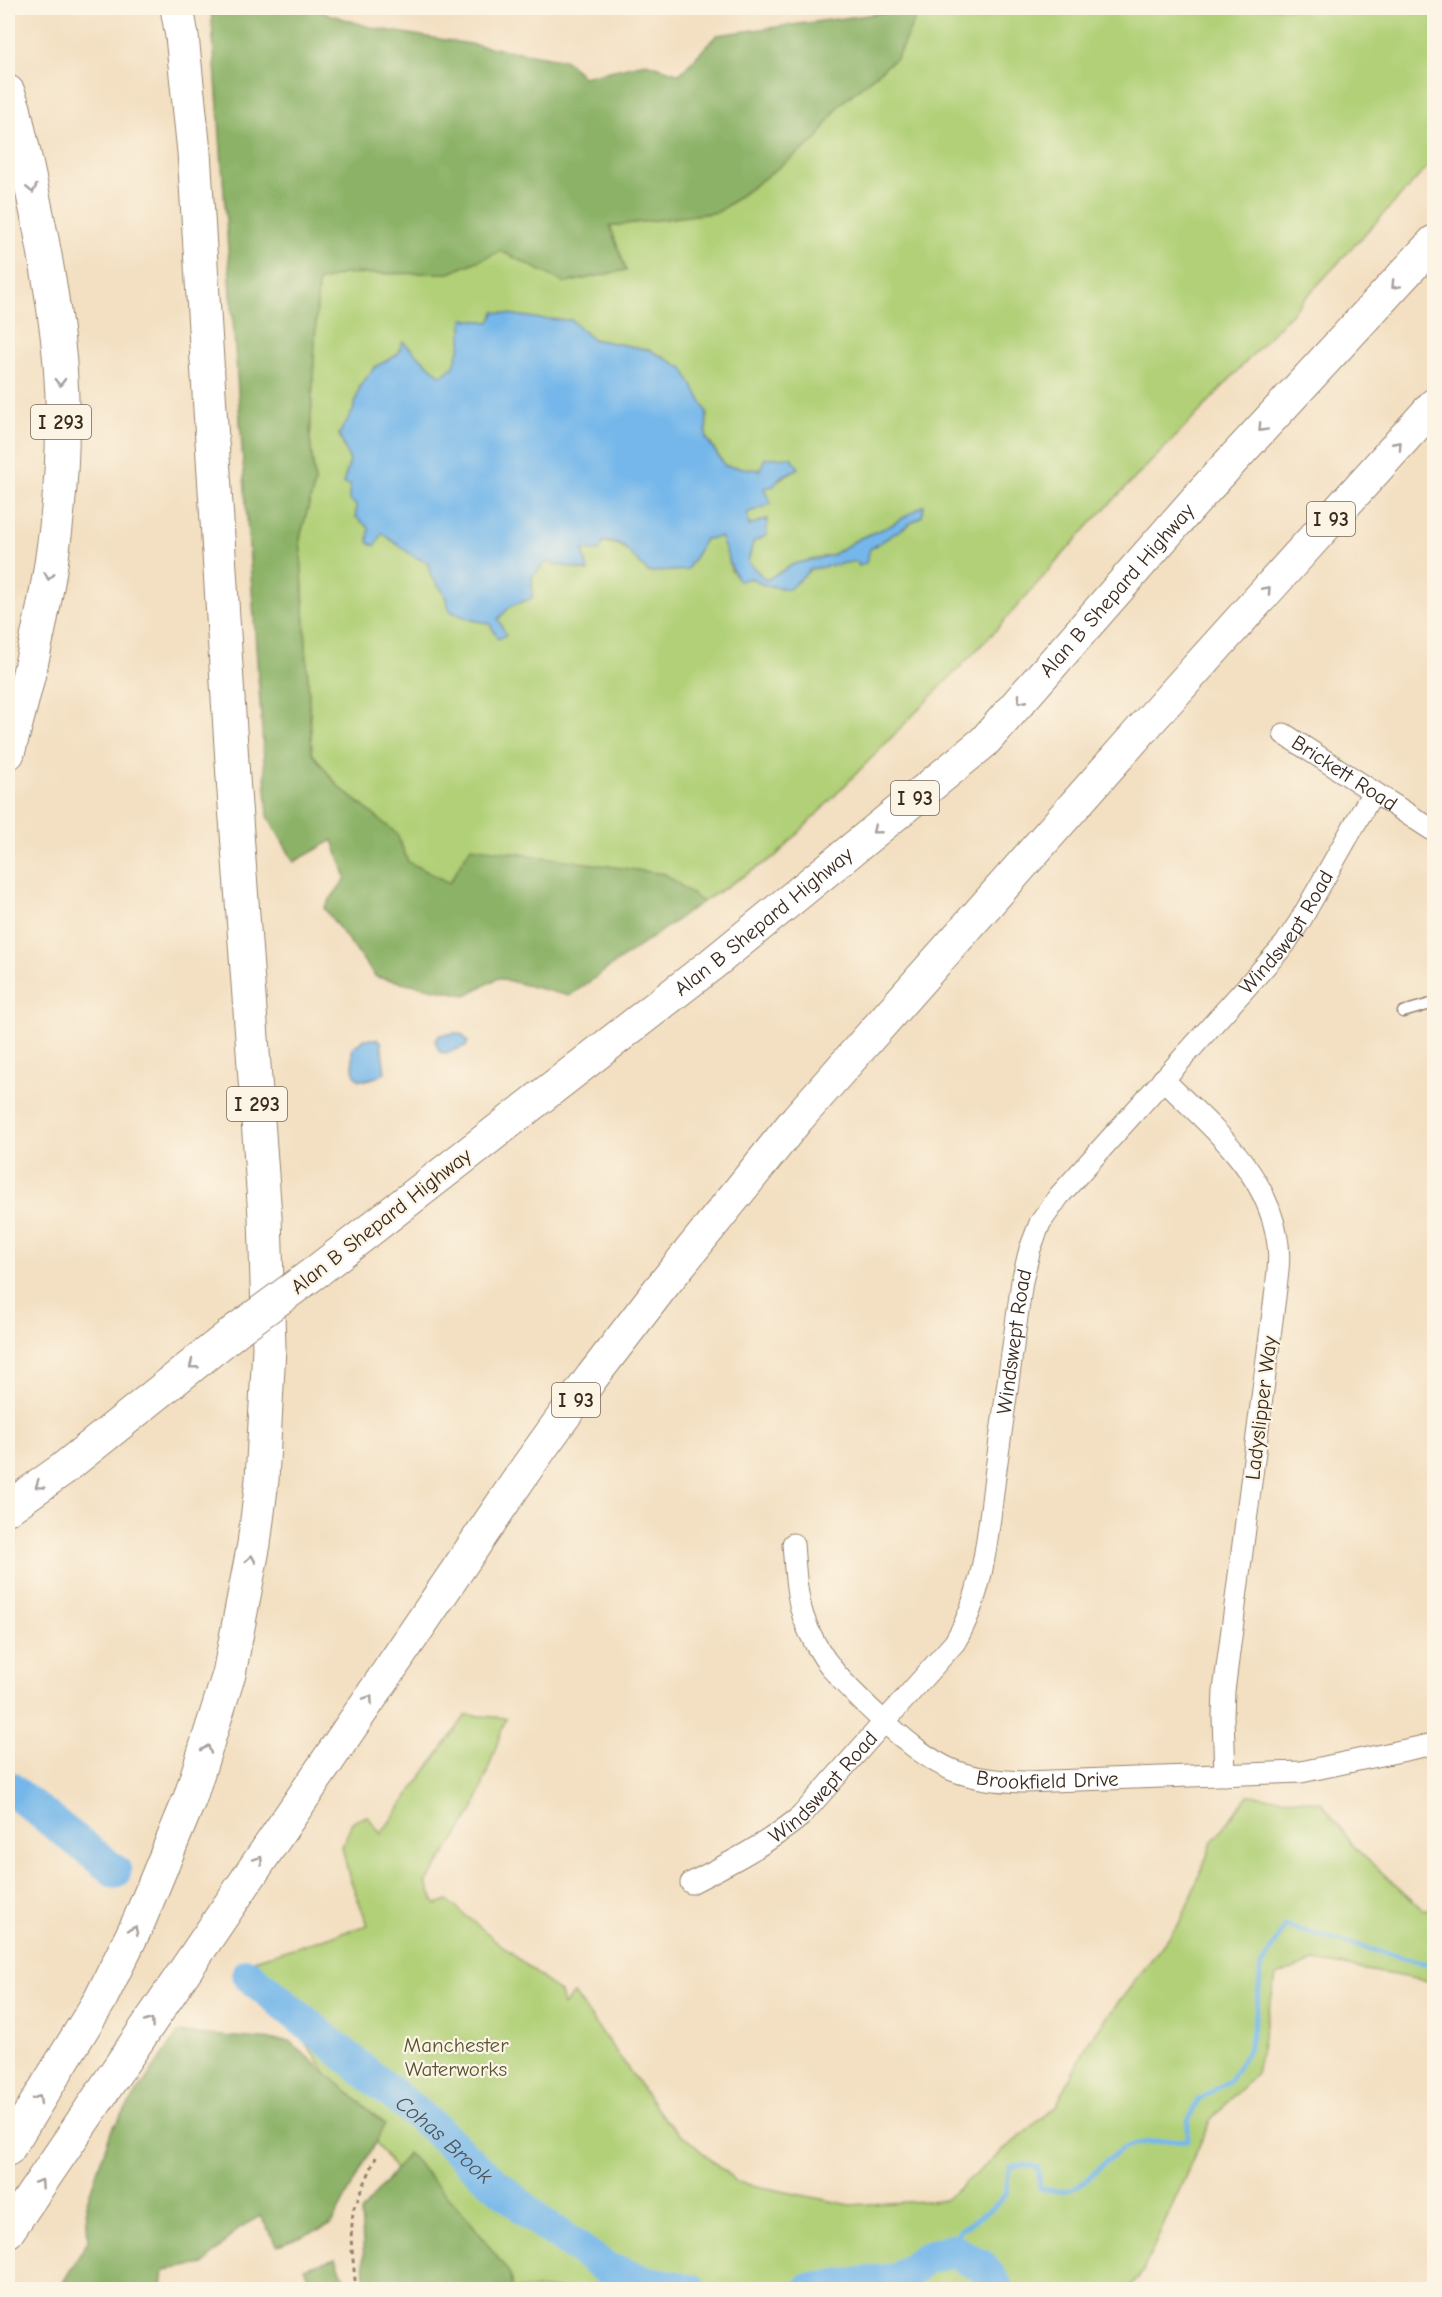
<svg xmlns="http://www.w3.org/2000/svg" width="1442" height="2297" viewBox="0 0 1442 2297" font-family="'Comic Neue',sans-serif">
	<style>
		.green { fill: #b1d077; stroke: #767d4a; stroke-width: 1.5; fill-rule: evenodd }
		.forest { fill: #8cb268; stroke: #646e43; stroke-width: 1.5 }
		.water { fill: #75b7ea; stroke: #587084; stroke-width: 1.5 }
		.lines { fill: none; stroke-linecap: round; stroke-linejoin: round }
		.stream { stroke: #75b7ea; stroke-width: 5 }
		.river { stroke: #75b7ea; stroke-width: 33 }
		.lane-casing { stroke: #978470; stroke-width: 13 }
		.street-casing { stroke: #978470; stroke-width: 23 }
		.highway-casing { stroke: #978470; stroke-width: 35 }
		.path { stroke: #978470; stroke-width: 3; stroke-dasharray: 4.5 4.5; stroke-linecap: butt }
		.lane { stroke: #fff; stroke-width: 10 }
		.street { stroke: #fff; stroke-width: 21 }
		.highway { stroke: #fff; stroke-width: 33 }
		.highway-bridge-casing { stroke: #978470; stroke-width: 35; stroke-linecap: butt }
		.highway-bridge { stroke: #fff; stroke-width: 33 }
		.oneway { stroke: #a79f9a }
		.labels { text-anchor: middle; stroke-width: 4.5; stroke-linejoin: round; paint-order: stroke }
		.shield { fill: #fcf5e5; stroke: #75675a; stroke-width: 1.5 }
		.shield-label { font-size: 20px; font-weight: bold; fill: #3b2a1e }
		.street-label { font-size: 21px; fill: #3b2a1e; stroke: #fcf5e5 }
		.park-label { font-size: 21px; fill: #585434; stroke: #fcf5e5 }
		.water-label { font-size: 22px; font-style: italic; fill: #4c545b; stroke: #fcf5e5 }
	</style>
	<rect width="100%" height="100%" fill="#fcf5e5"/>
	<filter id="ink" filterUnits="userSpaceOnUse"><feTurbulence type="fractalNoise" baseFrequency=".0167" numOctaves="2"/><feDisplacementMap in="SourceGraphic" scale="12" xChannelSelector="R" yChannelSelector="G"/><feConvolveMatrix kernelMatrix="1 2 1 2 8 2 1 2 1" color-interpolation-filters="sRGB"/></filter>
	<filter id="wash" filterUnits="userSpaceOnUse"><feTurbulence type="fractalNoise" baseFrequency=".008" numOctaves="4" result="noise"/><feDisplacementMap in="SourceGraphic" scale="24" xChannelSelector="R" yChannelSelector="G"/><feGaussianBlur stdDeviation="1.35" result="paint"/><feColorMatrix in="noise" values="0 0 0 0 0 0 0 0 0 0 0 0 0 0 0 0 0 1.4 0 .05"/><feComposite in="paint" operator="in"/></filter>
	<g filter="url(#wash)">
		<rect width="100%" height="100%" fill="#f3dfc1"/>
		<g class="green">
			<path d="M920 8H1434V160L1188 424 1089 525 996 630 776 856 702 902 665 874 449 883 408 862 397 834 338 786 312 753 300 537 315 483 310 439 318 282 343 274 449 273 501 251 565 282 626 270 610 226 718 212 816 140 839 105 897 57ZM494 312 541 319 571 320 592 339 650 350 707 412 706 437 725 466 760 471 799 468 764 488 747 513 749 526 766 519 753 542 748 562 766 580 794 564 832 555 858 539 890 526 924 506 922 516 870 549 856 561 811 569 789 589 764 585 751 577 731 571 728 552 720 537 705 539 687 570 648 572C623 546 620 535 582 549L587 571 546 562 532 577V598L511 606 490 624 469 619 450 611 444 593 430 574 428 563C414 556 404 548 392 539 380 530 368 527 356 517V505L349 500 350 485 343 484 350 461 339 434 353 412 360 386 375 367 397 355 403 342 441 376 454 367 461 344 463 320 491 322Z"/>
			<polygon points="466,1715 506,1718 474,1810 426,1883 436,1905 448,1901 560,1993 563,2005 574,1994 665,2120 737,2182 850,2205 945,2200 1056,2106 1089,2041 1181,1921 1212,1843 1248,1795 1321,1802 1356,1849 1422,1909 1434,1910 1434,1982 1315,1961 1276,1976 1256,2073 1211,2119 1143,2271 1129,2290 480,2289 248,1962 368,1925 349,1876 342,1847 352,1822 367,1816 381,1834"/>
		</g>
		<g class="forest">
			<polygon points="211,8 309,8 373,28 566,60 583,77 646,63 680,74 717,35 920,8 897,57 839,105 816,140 718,212 610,226 626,270 565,283 501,251 449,273 343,274 318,282 310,439 315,483 300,537 312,753 338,786 397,834 408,862 449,883 471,847 665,874 702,902 569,996 498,978 466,995 376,977 324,908 346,878 333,840 294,862 268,816"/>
			<polygon points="178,2033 289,2041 385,2124 331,2225 278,2245 260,2216 239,2228 205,2264 164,2270 162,2289 59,2289 88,2241 86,2204 111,2131"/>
			<polygon points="408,2153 470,2221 510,2274 512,2289 366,2289 361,2213"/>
			<polygon points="336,2258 349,2289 314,2289 304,2268"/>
		</g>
		<g class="water">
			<path d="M495 312 541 319 571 320 592 339 650 350 683 368 707 412 706 438 725 466 760 470 765 458 791 457 799 468 780 477 774 486 764 488 771 504 747 513 749 526 767 519V535L753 542 748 562 766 580 794 564 832 555 858 539 890 526 924 505 922 516 870 549 866 563 859 566 856 561 811 569 789 589 764 585 751 578 739 581C729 568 728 552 720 537L705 539 687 570 648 572 622 545 604 541 599 551 583 550 588 571 546 562 532 577V598L511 606 498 619 506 635 498 639 490 624 469 619 450 611 444 593 430 574 428 563 413 556 382 533 375 546 368 542 369 528 356 517V505L349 500 350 485 343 484 350 461 339 434 353 411 360 386 375 367 397 355 403 342 441 376 454 366 461 344 463 319 490 322Z"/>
			<polygon points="456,1033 463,1035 468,1042 466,1046 446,1053 440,1052 435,1041 439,1035"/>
			<path d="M365 1039H377L381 1041 385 1073C353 1088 353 1079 352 1048Z"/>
		</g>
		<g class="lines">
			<path class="stream" d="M952 2250 959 2231 994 2207 1006 2194 1009 2167 1022 2165 1038 2167 1040 2188C1090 2203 1093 2158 1132 2145 1148 2140 1170 2141 1188 2140V2120L1198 2100 1230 2080 1248 2050 1257 2009 1261 1966 1285 1926 1422 1963H1434"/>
			<g class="river">
				<polyline points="8,1787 115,1871"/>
				<path id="s1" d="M248 1975 434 2128 478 2169 542 2223 606 2268 646 2282 692 2290"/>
				<polyline points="809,2290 899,2279 924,2259 952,2250 982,2266 999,2290"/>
			</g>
		</g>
	</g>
	<g filter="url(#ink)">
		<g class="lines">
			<g class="lane-casing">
				<polyline id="lane" points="1403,1012 1434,1003"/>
			</g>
			<g class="street-casing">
				<g id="street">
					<path id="s2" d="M1284 734 1434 831"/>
					<path d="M1163 1079C1209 1126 1266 1169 1277 1238 1281 1257 1277 1278 1275 1297L1224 1691 1223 1716 1225 1775"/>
					<path id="s3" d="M793 1544C795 1568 796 1593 803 1616 818 1661 849 1689 882 1720 904 1739 925 1758 952 1770 975 1779 999 1781 1024 1782L1301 1772 1434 1744"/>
					<path id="s4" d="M691 1883C730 1863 767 1844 801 1816L955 1642C986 1590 988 1527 996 1469 1005 1406 1013 1344 1022 1281L1030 1249 1040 1223 1059 1196 1285 944 1300 921 1373 792"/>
				</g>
			</g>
			<g class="highway-casing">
				<g id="highway">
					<path d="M8 92 14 108C33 193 52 276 60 363 71 495 44 626 8 753"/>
					<path id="s5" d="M317 1271 712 964 984 742 1202 493 1434 242"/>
					<polyline points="8,1508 63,1469 238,1329"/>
					<polyline points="8,2149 100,2000 139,1921 190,1798 229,1674 254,1544 262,1480 269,1348 265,1216 233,778 194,152 182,36 177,8"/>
					<polyline points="8,2231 528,1466 592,1377 659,1290 798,1118 1151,719 1434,405"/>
				</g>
			</g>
			<polyline class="path" points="356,2290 351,2239 353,2210 376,2157"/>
			<use href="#lane" class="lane"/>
			<use href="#street" class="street"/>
			<use href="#highway" class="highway"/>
			<g class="highway-bridge-casing">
				<polyline id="highway-bridge" points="238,1329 317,1271"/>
			</g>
			<use href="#highway-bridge" class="highway-bridge"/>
		</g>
		<defs><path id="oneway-chevron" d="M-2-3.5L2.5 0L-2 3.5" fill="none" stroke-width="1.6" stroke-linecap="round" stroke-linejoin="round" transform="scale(1.5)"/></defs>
		<g class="oneway">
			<use href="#oneway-chevron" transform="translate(32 189) rotate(77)"/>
			<use href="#oneway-chevron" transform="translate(1395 285) rotate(133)"/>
			<use href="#oneway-chevron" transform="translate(60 382) rotate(89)"/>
			<use href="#oneway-chevron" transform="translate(1262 428) rotate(133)"/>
			<use href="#oneway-chevron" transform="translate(1398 445) rotate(-48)"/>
			<use href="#oneway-chevron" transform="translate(49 576) rotate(100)"/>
			<use href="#oneway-chevron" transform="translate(1267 590) rotate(-48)"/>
			<use href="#oneway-chevron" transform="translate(1021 700) rotate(131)"/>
			<use href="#oneway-chevron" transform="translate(876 830) rotate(141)"/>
			<use href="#oneway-chevron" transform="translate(193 1365) rotate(141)"/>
			<use href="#oneway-chevron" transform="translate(39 1485) rotate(145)"/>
			<use href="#oneway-chevron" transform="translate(251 1559) rotate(-80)"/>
			<use href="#oneway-chevron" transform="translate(369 1699) rotate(-56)"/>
			<use href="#oneway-chevron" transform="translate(207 1749) rotate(-71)"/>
			<use href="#oneway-chevron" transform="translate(259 1860) rotate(-56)"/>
			<use href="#oneway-chevron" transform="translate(134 1930) rotate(-64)"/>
			<use href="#oneway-chevron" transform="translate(150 2022) rotate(-56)"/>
			<use href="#oneway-chevron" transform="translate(38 2099) rotate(-58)"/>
			<use href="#oneway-chevron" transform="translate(40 2183) rotate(-56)"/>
		</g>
	</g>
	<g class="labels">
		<g class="shield">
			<rect x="31" y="405" width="60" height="34" rx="4.5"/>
			<rect x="1307" y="502" width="48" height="34" rx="4.5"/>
			<rect x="891" y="781" width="48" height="34" rx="4.5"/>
			<rect x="227" y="1087" width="60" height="34" rx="4.5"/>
			<rect x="552" y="1383" width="48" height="34" rx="4.5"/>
		</g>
		<g class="shield-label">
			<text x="61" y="429">I 293</text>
			<text x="1331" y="526">I 93</text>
			<text x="915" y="805">I 93</text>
			<text x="257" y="1111">I 293</text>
			<text x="576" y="1407">I 93</text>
		</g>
		<g class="street-label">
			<text dy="7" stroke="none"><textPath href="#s5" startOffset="1053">Alan B Shepard Highway</textPath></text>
			<text dy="7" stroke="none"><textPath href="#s2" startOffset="72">Brickett Road</textPath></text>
			<text dy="7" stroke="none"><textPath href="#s5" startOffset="567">Alan B Shepard Highway</textPath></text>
			<text dy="7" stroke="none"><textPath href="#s4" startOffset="1173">Windswept Road</textPath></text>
			<text transform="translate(381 1221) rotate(-38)" y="7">Alan B Shepard Highway</text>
			<text dy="7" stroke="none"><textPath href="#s4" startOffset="669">Windswept Road</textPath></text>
			<text transform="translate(1261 1408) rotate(-83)" y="7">Ladyslipper Way</text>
			<text dy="7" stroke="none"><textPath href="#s3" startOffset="388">Brookfield Drive</textPath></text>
			<text dy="7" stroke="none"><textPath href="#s4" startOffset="165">Windswept Road</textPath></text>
		</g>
		<g class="park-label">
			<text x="456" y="2052">Manchester<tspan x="456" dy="24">Waterworks</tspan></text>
		</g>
		<g class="water-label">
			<text dy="8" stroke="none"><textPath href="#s1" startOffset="256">Cohas Brook</textPath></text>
		</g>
	</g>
	<rect width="1442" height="2297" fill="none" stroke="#fcf5e5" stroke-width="30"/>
</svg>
